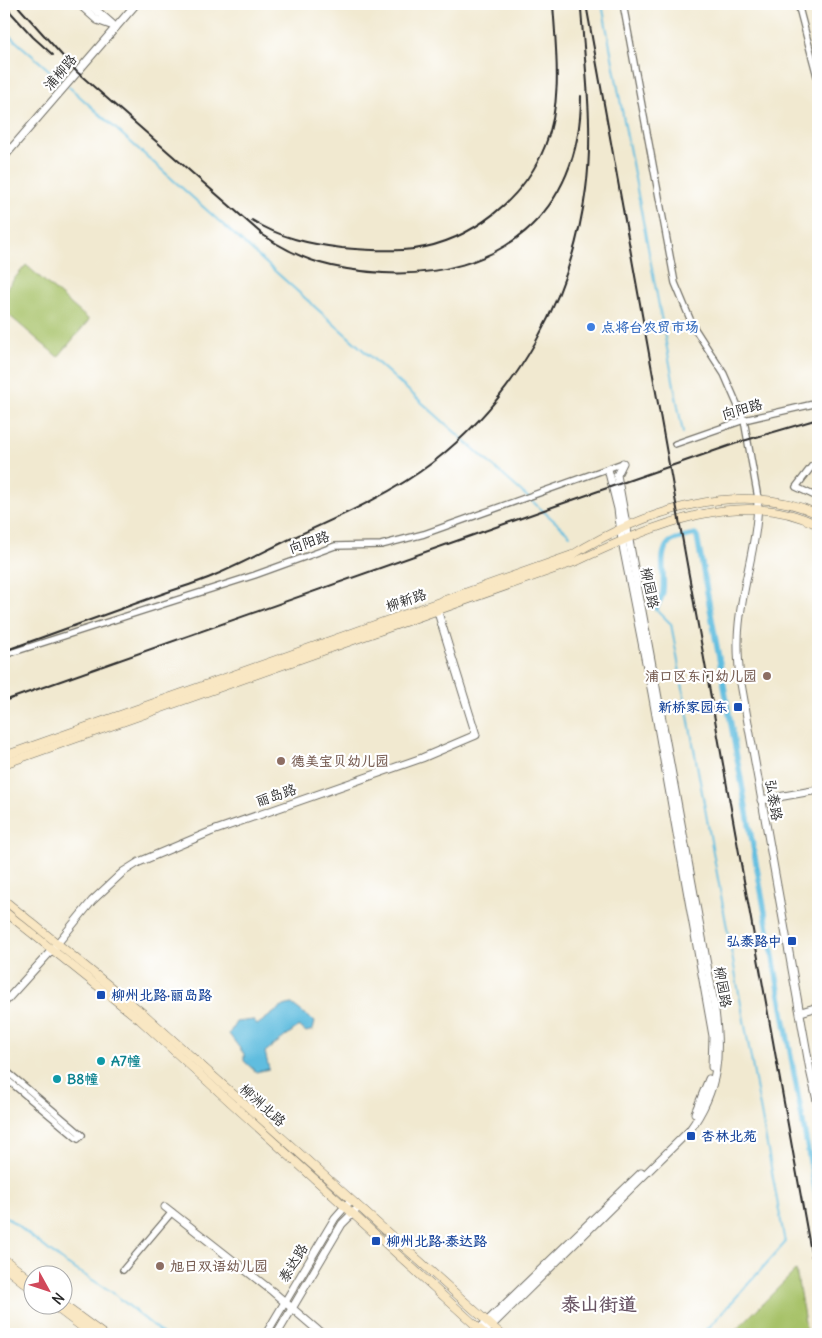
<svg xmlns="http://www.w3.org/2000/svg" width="822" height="1338" viewBox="0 0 822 1338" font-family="Delius,'LXGW WenKai TC',sans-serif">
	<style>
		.green { fill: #a7c269; stroke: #69764a }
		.water { fill: #61bddf; stroke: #467485 }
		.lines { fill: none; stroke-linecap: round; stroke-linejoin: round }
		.stream { stroke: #61bddf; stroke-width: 2 }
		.canal { stroke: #61bddf; stroke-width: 5.5 }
		.minor-casing { stroke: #706e65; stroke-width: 8 }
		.tertiary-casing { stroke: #706e65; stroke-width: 9 }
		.secondary-casing { stroke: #706e65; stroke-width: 9 }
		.minor { stroke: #fff; stroke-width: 5.5 }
		.tertiary { stroke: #fff; stroke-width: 7 }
		.secondary { stroke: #f9e7c3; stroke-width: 8 }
		.rail { stroke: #2b2b2b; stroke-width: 2 }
		.shop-dot { fill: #3f7fe0; stroke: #fff; stroke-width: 2 }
		.education-dot { fill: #8d6e63; stroke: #fff; stroke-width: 2 }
		.transit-dot { fill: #1a4fb4; stroke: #fff; stroke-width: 2 }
		.culture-dot { fill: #0f9aa8; stroke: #fff; stroke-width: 2 }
		.labels { text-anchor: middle; stroke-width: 4.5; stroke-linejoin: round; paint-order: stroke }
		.street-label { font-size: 14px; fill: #2b2b2b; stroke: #fff }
		.shop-label { font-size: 14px; font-weight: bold; fill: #366cbe; stroke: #fff; text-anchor: start }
		.education-label { font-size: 14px; font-weight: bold; fill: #785e54; stroke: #fff; text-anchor: start }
		.transit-label { font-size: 14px; font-weight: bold; fill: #164399; stroke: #fff; text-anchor: start }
		.culture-label { font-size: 14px; font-weight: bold; fill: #0d838f; stroke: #fff; text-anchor: start }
		.district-label { font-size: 19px; font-weight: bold; fill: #695565; stroke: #fff }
	</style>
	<rect width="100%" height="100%" fill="#fff"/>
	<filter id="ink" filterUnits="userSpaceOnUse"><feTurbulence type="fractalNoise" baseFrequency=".02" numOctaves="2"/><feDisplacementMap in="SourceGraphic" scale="10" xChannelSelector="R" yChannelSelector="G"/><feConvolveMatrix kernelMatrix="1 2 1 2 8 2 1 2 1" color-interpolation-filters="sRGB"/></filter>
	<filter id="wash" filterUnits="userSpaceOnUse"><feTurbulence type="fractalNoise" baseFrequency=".0096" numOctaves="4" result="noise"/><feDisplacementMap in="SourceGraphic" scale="20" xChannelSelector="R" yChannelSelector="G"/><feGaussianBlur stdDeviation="1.12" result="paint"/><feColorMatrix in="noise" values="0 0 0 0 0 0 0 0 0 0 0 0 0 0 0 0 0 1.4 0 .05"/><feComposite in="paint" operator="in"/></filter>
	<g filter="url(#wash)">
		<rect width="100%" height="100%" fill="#f1e9d0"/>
		<g class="green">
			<polygon points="26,265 89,320 58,357 4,311 4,291"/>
			<polygon points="796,1270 807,1334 732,1334"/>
		</g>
		<polygon class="water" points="292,1004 315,1022 313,1030 306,1032 299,1026 265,1052 269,1069 256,1072 244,1061 244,1054 229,1034 236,1022 253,1020 257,1025 283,1006"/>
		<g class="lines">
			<g class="stream">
				<polyline points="602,4 683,433"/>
				<polyline points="4,31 64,83"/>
				<polyline points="68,86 570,535"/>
				<polyline points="651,604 671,624 674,640 785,1243 703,1334"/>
				<polyline points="4,1215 65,1263 112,1292 163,1334"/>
			</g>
			<path class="canal" d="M656 608C659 602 663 597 663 590 665 577 658 553 669 543 674 538 687 537 695 534L697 536 818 1206"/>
		</g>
	</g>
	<g filter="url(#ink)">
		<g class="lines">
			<g class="minor-casing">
				<g id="minor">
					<polyline points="623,4 675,283 693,326 724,374 744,420 758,498"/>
					<polyline points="798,4 818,80"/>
					<polyline points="675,444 744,420 818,403"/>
					<polyline points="818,465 812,466 796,487 815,496 818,491"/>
					<polyline points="4,655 255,575 335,546 381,545 424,534 623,463"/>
					<polyline points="4,1069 82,1135 78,1139 4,1077"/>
					<polyline points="123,1270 172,1212"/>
				</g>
			</g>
			<g class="tertiary-casing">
				<g id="tertiary">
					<polyline points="79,4 97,20 116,27"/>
					<polyline points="89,4 112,24"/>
					<polyline points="4,157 136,4"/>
					<polyline points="608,469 618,509 622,541 652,693 713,1036 712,1067"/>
					<path d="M758 498C758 541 743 582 739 624 737 642 738 660 740 678L810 1070 818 1105"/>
					<polyline points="761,800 818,790"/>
					<polyline points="4,1003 52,950 92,901 123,872 139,862 210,832 422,758 476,735 436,606"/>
					<polyline points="801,1012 818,1007"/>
					<polyline points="695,1113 709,1079"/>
					<polyline points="165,1207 272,1291 322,1334"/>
					<polyline points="266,1334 335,1218 350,1201"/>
					<polyline points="277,1334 342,1224 358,1208"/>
					<polyline points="474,1334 641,1173"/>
					<path d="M483 1334 689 1131C720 1089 721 1052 714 1003L617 475 623 463"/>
				</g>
			</g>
			<g class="secondary-casing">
				<g id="secondary">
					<path d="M4 756 572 555C642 512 739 478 818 514"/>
					<path d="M4 764 577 561C649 528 740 485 818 525"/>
					<polyline points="4,900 144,1014 501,1334"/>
					<polyline points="4,911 140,1020 485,1334"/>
					<polyline points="4,1259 32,1281"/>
					<polyline points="4,1267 32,1289"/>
					<polyline points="62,1304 103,1334"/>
					<polyline points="54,1306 91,1334"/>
				</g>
			</g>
			<use href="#minor" class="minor"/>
			<use href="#tertiary" class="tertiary"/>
			<use href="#secondary" class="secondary"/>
			<g class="rail">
				<path d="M16 4 77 72 263 235C302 262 336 270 383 273 498 279 581 215 581 96"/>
				<polyline points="586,4 818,1291"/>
				<polyline points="4,5 33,37 53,55"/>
				<path d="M252 220C280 238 310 244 342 248 365 250 390 252 414 249 471 241 524 199 545 146 563 102 556 50 553 4"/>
				<path d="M4 651C53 633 102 616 151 598 172 590 195 584 215 575 241 564 265 551 290 539 338 517 390 495 432 463 518 396 572 297 586 189 594 130 585 68 581 9"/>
				<polyline points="4,701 561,504 743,441 818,419"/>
			</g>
		</g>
	</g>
	<circle class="shop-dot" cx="591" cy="327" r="5"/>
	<g class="education-dot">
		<circle cx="767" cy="676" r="5"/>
		<circle cx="281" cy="761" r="5"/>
		<circle cx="160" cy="1266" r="5"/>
	</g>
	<g class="transit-dot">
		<rect x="733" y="702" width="10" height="10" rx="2.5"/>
		<rect x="787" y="936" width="10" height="10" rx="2.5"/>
		<rect x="96" y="990" width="10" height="10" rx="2.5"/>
		<rect x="686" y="1131" width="10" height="10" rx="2.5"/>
		<rect x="371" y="1236" width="10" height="10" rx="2.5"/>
	</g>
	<g class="culture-dot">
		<circle cx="101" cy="1061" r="5"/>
		<circle cx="57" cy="1079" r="5"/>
	</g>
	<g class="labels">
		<g class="street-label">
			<text transform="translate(60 72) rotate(-49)" y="5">浦柳路</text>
			<text transform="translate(742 409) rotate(-16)" y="5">向阳路</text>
			<text transform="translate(309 542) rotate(-19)" y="5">向阳路</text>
			<text transform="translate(650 588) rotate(79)" y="5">柳园路</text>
			<text transform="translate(406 600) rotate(-19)" y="5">柳新路</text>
			<text transform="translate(276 795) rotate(-19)" y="5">丽岛路</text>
			<text transform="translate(774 800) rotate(80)" y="5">弘泰路</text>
			<text transform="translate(723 987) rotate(80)" y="5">柳园路</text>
			<text transform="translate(263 1105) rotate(42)" y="5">柳洲北路</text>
			<text transform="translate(293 1263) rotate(-59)" y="5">泰达路</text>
		</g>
		<g class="shop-label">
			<text x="601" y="332">点将台农贸市场</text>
		</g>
		<g class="education-label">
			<text x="757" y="681" text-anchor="end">浦口区东门幼儿园</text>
			<text x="291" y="766">德美宝贝幼儿园</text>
			<text x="170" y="1271">旭日双语幼儿园</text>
		</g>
		<g class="transit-label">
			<text x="728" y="712" text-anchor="end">新桥家园东</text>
			<text x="782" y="946" text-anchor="end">弘泰路中</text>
			<text x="111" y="1000">柳州北路·丽岛路</text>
			<text x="701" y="1141">杏林北苑</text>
			<text x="386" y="1246">柳州北路·泰达路</text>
		</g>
		<g class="culture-label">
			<text x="111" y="1066">A7幢</text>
			<text x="67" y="1084">B8幢</text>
		</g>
		<g class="district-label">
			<text x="599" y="1311">泰山街道</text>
		</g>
	</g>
	<rect width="822" height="1338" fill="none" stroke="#fff" stroke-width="20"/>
	<g transform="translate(48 1290) rotate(130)"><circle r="24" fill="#ffffff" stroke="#aaaaaa"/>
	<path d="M0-4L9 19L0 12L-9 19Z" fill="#d1495b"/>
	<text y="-8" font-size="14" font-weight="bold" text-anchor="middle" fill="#2b2b2b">N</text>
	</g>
</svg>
